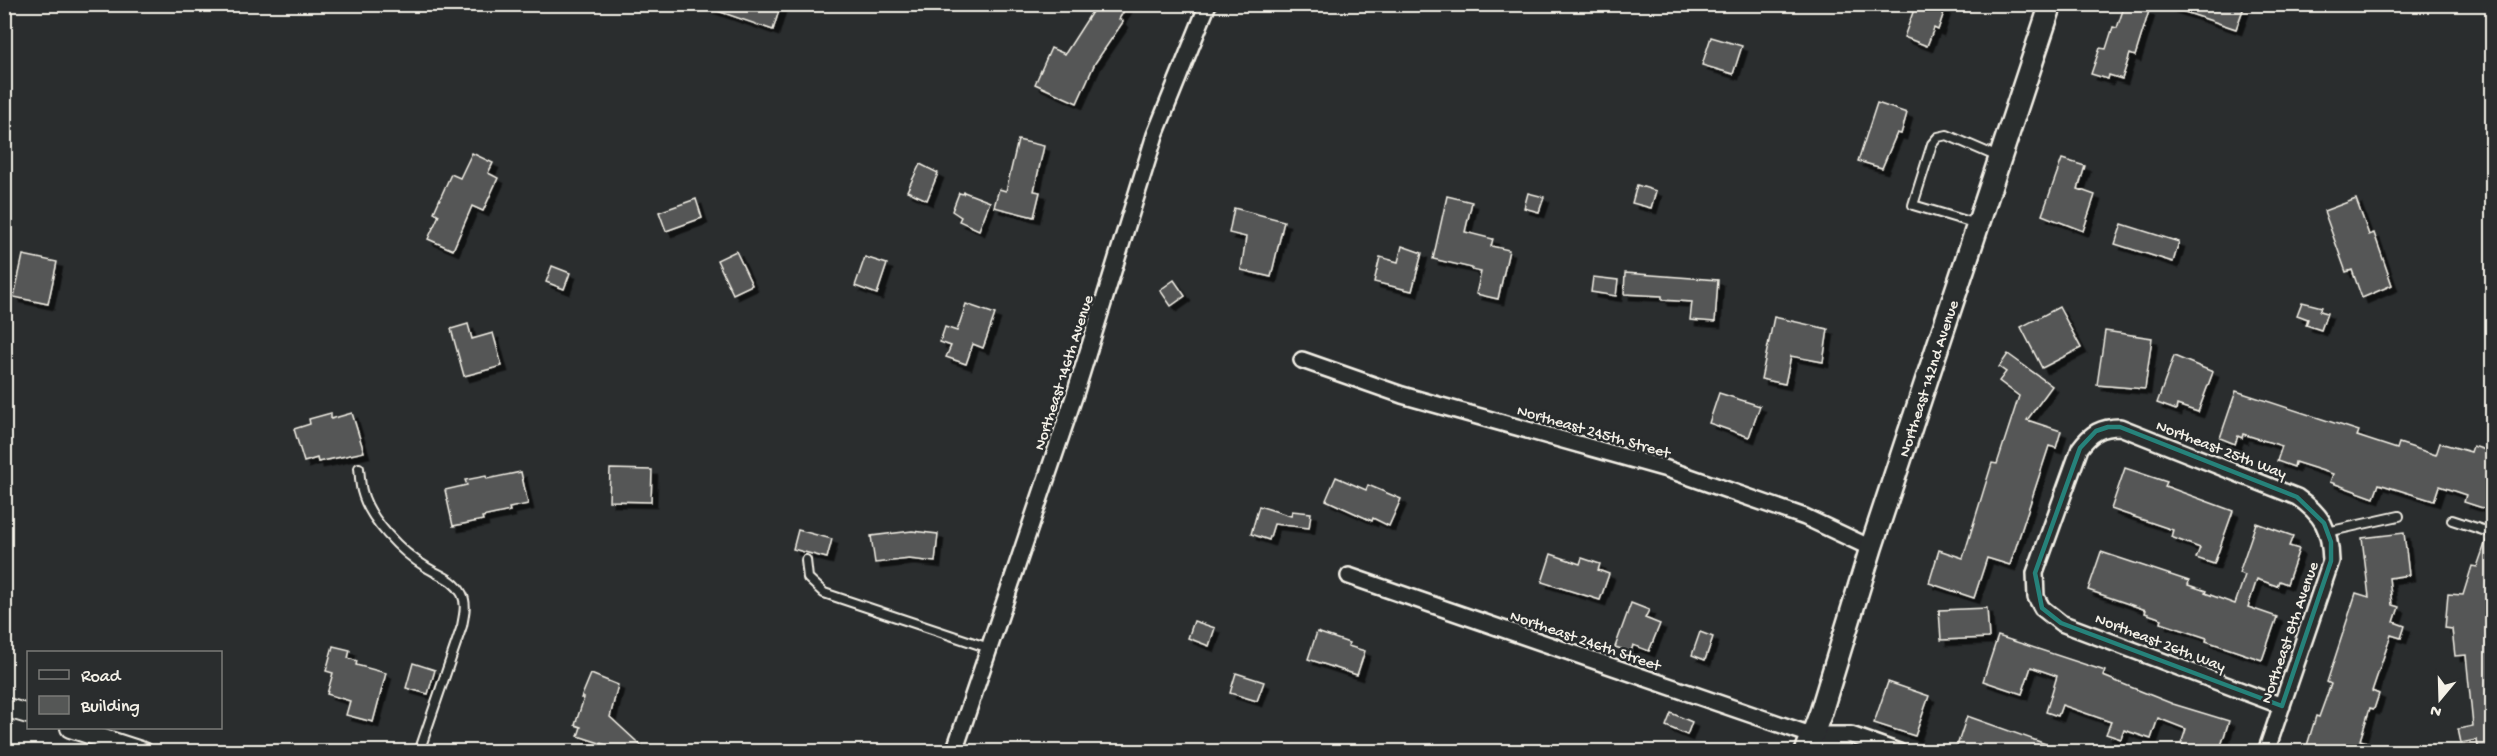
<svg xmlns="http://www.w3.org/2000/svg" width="2497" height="756" viewBox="0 0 2497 756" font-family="'Gochi Hand',sans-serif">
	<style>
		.building { fill: #555756; stroke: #f4f1e8; stroke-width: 1.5; filter: url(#shadow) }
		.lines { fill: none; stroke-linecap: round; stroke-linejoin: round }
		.service-casing { stroke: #f4f1e8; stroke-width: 12 }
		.minor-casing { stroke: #f4f1e8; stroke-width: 20 }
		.tertiary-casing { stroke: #f4f1e8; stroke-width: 22 }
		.secondary-casing { stroke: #f4f1e8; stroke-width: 26 }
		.service { stroke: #2a2d2e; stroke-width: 8 }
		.minor { stroke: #2a2d2e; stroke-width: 15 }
		.tertiary { stroke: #2a2d2e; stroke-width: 18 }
		.secondary { stroke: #2a2d2e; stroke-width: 21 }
		.marked { fill: none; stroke: #26827a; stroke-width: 4.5; stroke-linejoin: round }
		.labels { text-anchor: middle; stroke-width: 5; stroke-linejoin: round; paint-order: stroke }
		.street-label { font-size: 16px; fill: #f4f1e8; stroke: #2a2d2e }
	</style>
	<defs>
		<filter id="shadow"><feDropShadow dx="5.5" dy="5.5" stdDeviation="0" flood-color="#0009"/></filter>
	</defs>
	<rect width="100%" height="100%" fill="#2a2d2e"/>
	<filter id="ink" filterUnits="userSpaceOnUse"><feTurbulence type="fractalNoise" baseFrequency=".0167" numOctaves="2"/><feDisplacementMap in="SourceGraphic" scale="12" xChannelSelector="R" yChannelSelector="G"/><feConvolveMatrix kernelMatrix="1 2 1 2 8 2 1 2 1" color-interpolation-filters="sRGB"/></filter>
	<g filter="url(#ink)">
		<g class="building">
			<polygon points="706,4 781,4 773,30 706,7"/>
			<polygon points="1097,4 1128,4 1119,19 1123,22 1095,63 1077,103 1035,84 1051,48 1065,54"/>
			<polygon points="1916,4 1942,4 1941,8 1945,9 1938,30 1934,28 1927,46 1904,37"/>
			<polygon points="2125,4 2149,11 2135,56 2130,54 2122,79 2109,75 2108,79 2091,74 2100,48 2106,49 2113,27 2117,28"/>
			<polygon points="2171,4 2245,4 2236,29 2170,7"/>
			<polygon points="1711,37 1742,46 1733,74 1702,65"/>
			<polygon points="1877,103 1907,113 1901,134 1897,133 1882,168 1858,161"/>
			<polygon points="1018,140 1044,146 1034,191 1040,192 1034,217 994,207 999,189 1006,191"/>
			<polygon points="472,153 493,163 488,173 498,178 483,211 472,206 453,250 428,239 439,215 434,212 451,174 460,178"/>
			<polygon points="2062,159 2085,166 2078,189 2095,195 2083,231 2042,215"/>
			<polygon points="920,164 938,173 927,200 907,191"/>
			<polygon points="1637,185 1656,191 1651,208 1632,203"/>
			<polygon points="964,192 990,202 979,230 959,221 961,217 952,211 959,193 963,194"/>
			<polygon points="1528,193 1544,197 1539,212 1524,208"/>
			<polygon points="1447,196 1472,202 1465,232 1493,239 1491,246 1509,250 1498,299 1476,294 1481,272 1472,270 1472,268 1433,259"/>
			<polygon points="696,199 702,218 666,231 659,212"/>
			<polygon points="2356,199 2369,235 2374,233 2392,285 2362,298 2352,270 2346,272 2324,211"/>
			<polygon points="1234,208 1284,221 1271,277 1241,270 1246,237 1229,233"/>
			<polygon points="2122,224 2179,242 2173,262 2115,244"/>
			<polygon points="1402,246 1422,253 1412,291 1374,282 1380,257 1398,262"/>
			<polygon points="736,251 752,285 733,294 717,260"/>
			<polygon points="23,255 57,262 48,304 14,297"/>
			<polygon points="865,257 887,264 877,294 855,286"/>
			<polygon points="552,266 570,273 564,289 546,282"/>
			<polygon points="1625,273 1718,280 1715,322 1690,320 1692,302 1662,300 1662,296 1624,294"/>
			<polygon points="1593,277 1618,280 1616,296 1591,292"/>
			<polygon points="1174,280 1185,296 1171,306 1160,290"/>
			<polygon points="2302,302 2322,307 2320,311 2327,313 2321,330 2306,325 2308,319 2297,315"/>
			<polygon points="966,304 995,314 983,348 973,344 966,364 946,357 951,346 940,342 945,327 957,331"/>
			<polygon points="2059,307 2081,348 2042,368 2021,327"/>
			<polygon points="1774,317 1828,329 1823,362 1791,356 1785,384 1761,379"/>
			<polygon points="468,324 472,339 493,333 502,366 464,376 451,329"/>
			<polygon points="2105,331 2152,338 2145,389 2097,385"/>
			<polygon points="2008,354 2052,386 2027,420 2061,431 2056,448 2049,446 2010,565 1987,558 1974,598 1929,583 1939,550 1963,558 1992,463 1997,464 2019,396 1999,381 2006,372 1999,367"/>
			<polygon points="2174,356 2213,372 2198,412 2177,405 2176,410 2157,403"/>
			<polygon points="2236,391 2359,431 2357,436 2397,449 2399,443 2436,455 2440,443 2471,452 2473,446 2489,451 2487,457 2493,459 2493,499 2489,510 2464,502 2466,495 2439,486 2434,501 2379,484 2374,498 2330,482 2333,474 2295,462 2294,467 2277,461 2282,446 2243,434 2242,438 2238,436 2235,444 2220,438"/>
			<polygon points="1719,393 1760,406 1749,437 1709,423"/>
			<polygon points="331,413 331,419 352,413 364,452 318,462 317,458 304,462 294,429 310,424 309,419"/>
			<polygon points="2125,468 2167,482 2165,486 2233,511 2214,564 2196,558 2200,548 2171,537 2173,530 2111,509"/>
			<polygon points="610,469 652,470 651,502 609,501"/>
			<polygon points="521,472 528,504 509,508 510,511 482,517 483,520 453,526 445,490 467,485 465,480 486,476 487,479"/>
			<polygon points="1336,477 1366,490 1368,485 1401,499 1389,526 1373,518 1372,521 1326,500"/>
			<polygon points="1259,506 1291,516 1292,511 1311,513 1309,528 1274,524 1269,540 1251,534"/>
			<polygon points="2256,523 2293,536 2289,546 2299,549 2287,584 2279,581 2277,586 2257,579 2248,607 2277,617 2262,660 2206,641 2207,638 2161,623 2162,619 2145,613 2146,610 2088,590 2101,552 2189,581 2188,585 2206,591 2205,593 2235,604 2245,575 2239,573"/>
			<polygon points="798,530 832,539 827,558 793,549"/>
			<polygon points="912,531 938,534 935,562 909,559 875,563 871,536"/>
			<polygon points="2404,533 2409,575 2389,578 2392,605 2399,607 2394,622 2405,626 2401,638 2391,635 2372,691 2379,694 2374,709 2370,708 2360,740 2387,748 2387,752 2305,752 2316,716 2319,717 2331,684 2327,682 2356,593 2369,597 2362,538"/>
			<polygon points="2487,538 2493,539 2493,752 2479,752 2477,740 2461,743 2458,729 2473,726 2466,655 2455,656 2452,629 2445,628 2448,594 2463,595 2472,566 2477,567"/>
			<polygon points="1551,554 1580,564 1582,558 1600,564 1598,570 1609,574 1600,600 1542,582"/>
			<polygon points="1631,603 1649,610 1645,618 1660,624 1649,651 1633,645 1631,652 1615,647"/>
			<polygon points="1987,608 1989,638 1941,640 1939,610"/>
			<polygon points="1194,621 1215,628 1209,646 1188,638"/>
			<polygon points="1317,632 1349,643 1348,646 1365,651 1357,675 1308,659"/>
			<polygon points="1700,632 1713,637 1705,660 1692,655"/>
			<polygon points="1998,636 2105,671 2103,676 2173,704 2229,721 2219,752 2205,752 2181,744 2186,729 2158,718 2151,739 2124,730 2121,739 2106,734 2111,722 2062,705 2058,716 2046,712 2057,676 2031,667 2022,694 1983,681"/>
			<polygon points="333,646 350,650 348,658 357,661 356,665 386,673 373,722 346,715 350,701 327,694 333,673 326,671"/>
			<polygon points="413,663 435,670 428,694 406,688"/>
			<polygon points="1236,673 1264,682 1257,701 1230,693"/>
			<polygon points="591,674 618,685 610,717 648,752 614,752 609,746 578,736 581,727 575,725 584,698 581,698"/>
			<polygon points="1888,682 1929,696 1915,736 1874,723"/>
			<polygon points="1671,713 1692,722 1687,735 1666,726"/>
			<polygon points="1967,716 2060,749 2059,752 1955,752"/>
		</g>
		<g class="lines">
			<g class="service-casing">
				<g id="service">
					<polyline points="1977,224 1913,205 1932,144 1938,137 1947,135 1998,157"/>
					<path d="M359 468C360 475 360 484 362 491 369 519 401 552 426 567 440 576 454 579 462 594 467 604 464 615 462 626L419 752"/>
					<polyline points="2452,520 2492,533"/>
					<polyline points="2327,532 2399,516"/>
					<polyline points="806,560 808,578 824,593 989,648"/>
				</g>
			</g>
			<g class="minor-casing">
				<g id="minor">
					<polyline points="1302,360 1402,395 1667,469 1805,517 1871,548"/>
					<polyline points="1349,576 1811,735 1849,752"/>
					<polyline points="1817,735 1851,735 1899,752"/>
					<polyline points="954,752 1076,391 1155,135 1208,4"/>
					<path d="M2266 752 2331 561C2330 529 2323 515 2297 497L2120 427C2101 427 2091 433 2080 448L2035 573 2036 597 2042 608 2061 623 2282 706"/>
				</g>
			</g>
			<g class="tertiary-casing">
				<g id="tertiary">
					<polyline points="4,707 28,714"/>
					<polyline points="70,728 144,752"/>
				</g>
			</g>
			<g class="secondary-casing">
				<polyline id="secondary" points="1806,752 1821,712 1871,548 2051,4"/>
			</g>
			<use href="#service" class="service"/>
			<use href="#minor" class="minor"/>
			<use href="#tertiary" class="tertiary"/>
			<use href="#secondary" class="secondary"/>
		</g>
	</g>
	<path class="marked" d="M2108 427H2120L2297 497 2324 523 2331 542V561L2282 706 2061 623 2042 608 2035 573 2080 448 2096 431Z"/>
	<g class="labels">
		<g class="street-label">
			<text transform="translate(1062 372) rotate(-72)" y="6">Northeast 146th Avenue</text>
			<text transform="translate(1927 378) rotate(-72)" y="6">Northeast 142nd Avenue</text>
			<text transform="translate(1594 430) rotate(16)" y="6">Northeast 245th Street</text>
			<text transform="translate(2222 448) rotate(21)" y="6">Northeast 25th Way</text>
			<text transform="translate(2288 632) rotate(-71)" y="6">Northeast 8th Avenue</text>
			<text transform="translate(1586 639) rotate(19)" y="6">Northeast 246th Street</text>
			<text transform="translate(2161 641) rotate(21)" y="6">Northeast 26th Way</text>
		</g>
	</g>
	<rect width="2497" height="756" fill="none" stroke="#2a2d2e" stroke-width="24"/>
	<rect x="12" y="12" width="2473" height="732" fill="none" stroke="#f4f1e8" stroke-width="2" filter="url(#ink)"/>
	<rect x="27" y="651" width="195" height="78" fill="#2a2d2e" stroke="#7b7b78" stroke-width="1.5"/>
	<rect x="39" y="670" width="30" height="9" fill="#2a2d2e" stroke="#7b7b78" stroke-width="1.5"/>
	<text x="81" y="681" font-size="18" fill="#f4f1e8">Road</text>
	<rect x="39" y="696" width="30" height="18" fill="#555756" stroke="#7b7b78" stroke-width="1.5"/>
	<text x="81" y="711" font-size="18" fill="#f4f1e8">Building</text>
	<g transform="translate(2440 699) rotate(199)" stroke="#2a2d2e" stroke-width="4.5" paint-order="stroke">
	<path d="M0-4.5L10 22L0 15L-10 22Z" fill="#f4f1e8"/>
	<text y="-9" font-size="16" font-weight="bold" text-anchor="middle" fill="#f4f1e8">N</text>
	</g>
</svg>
